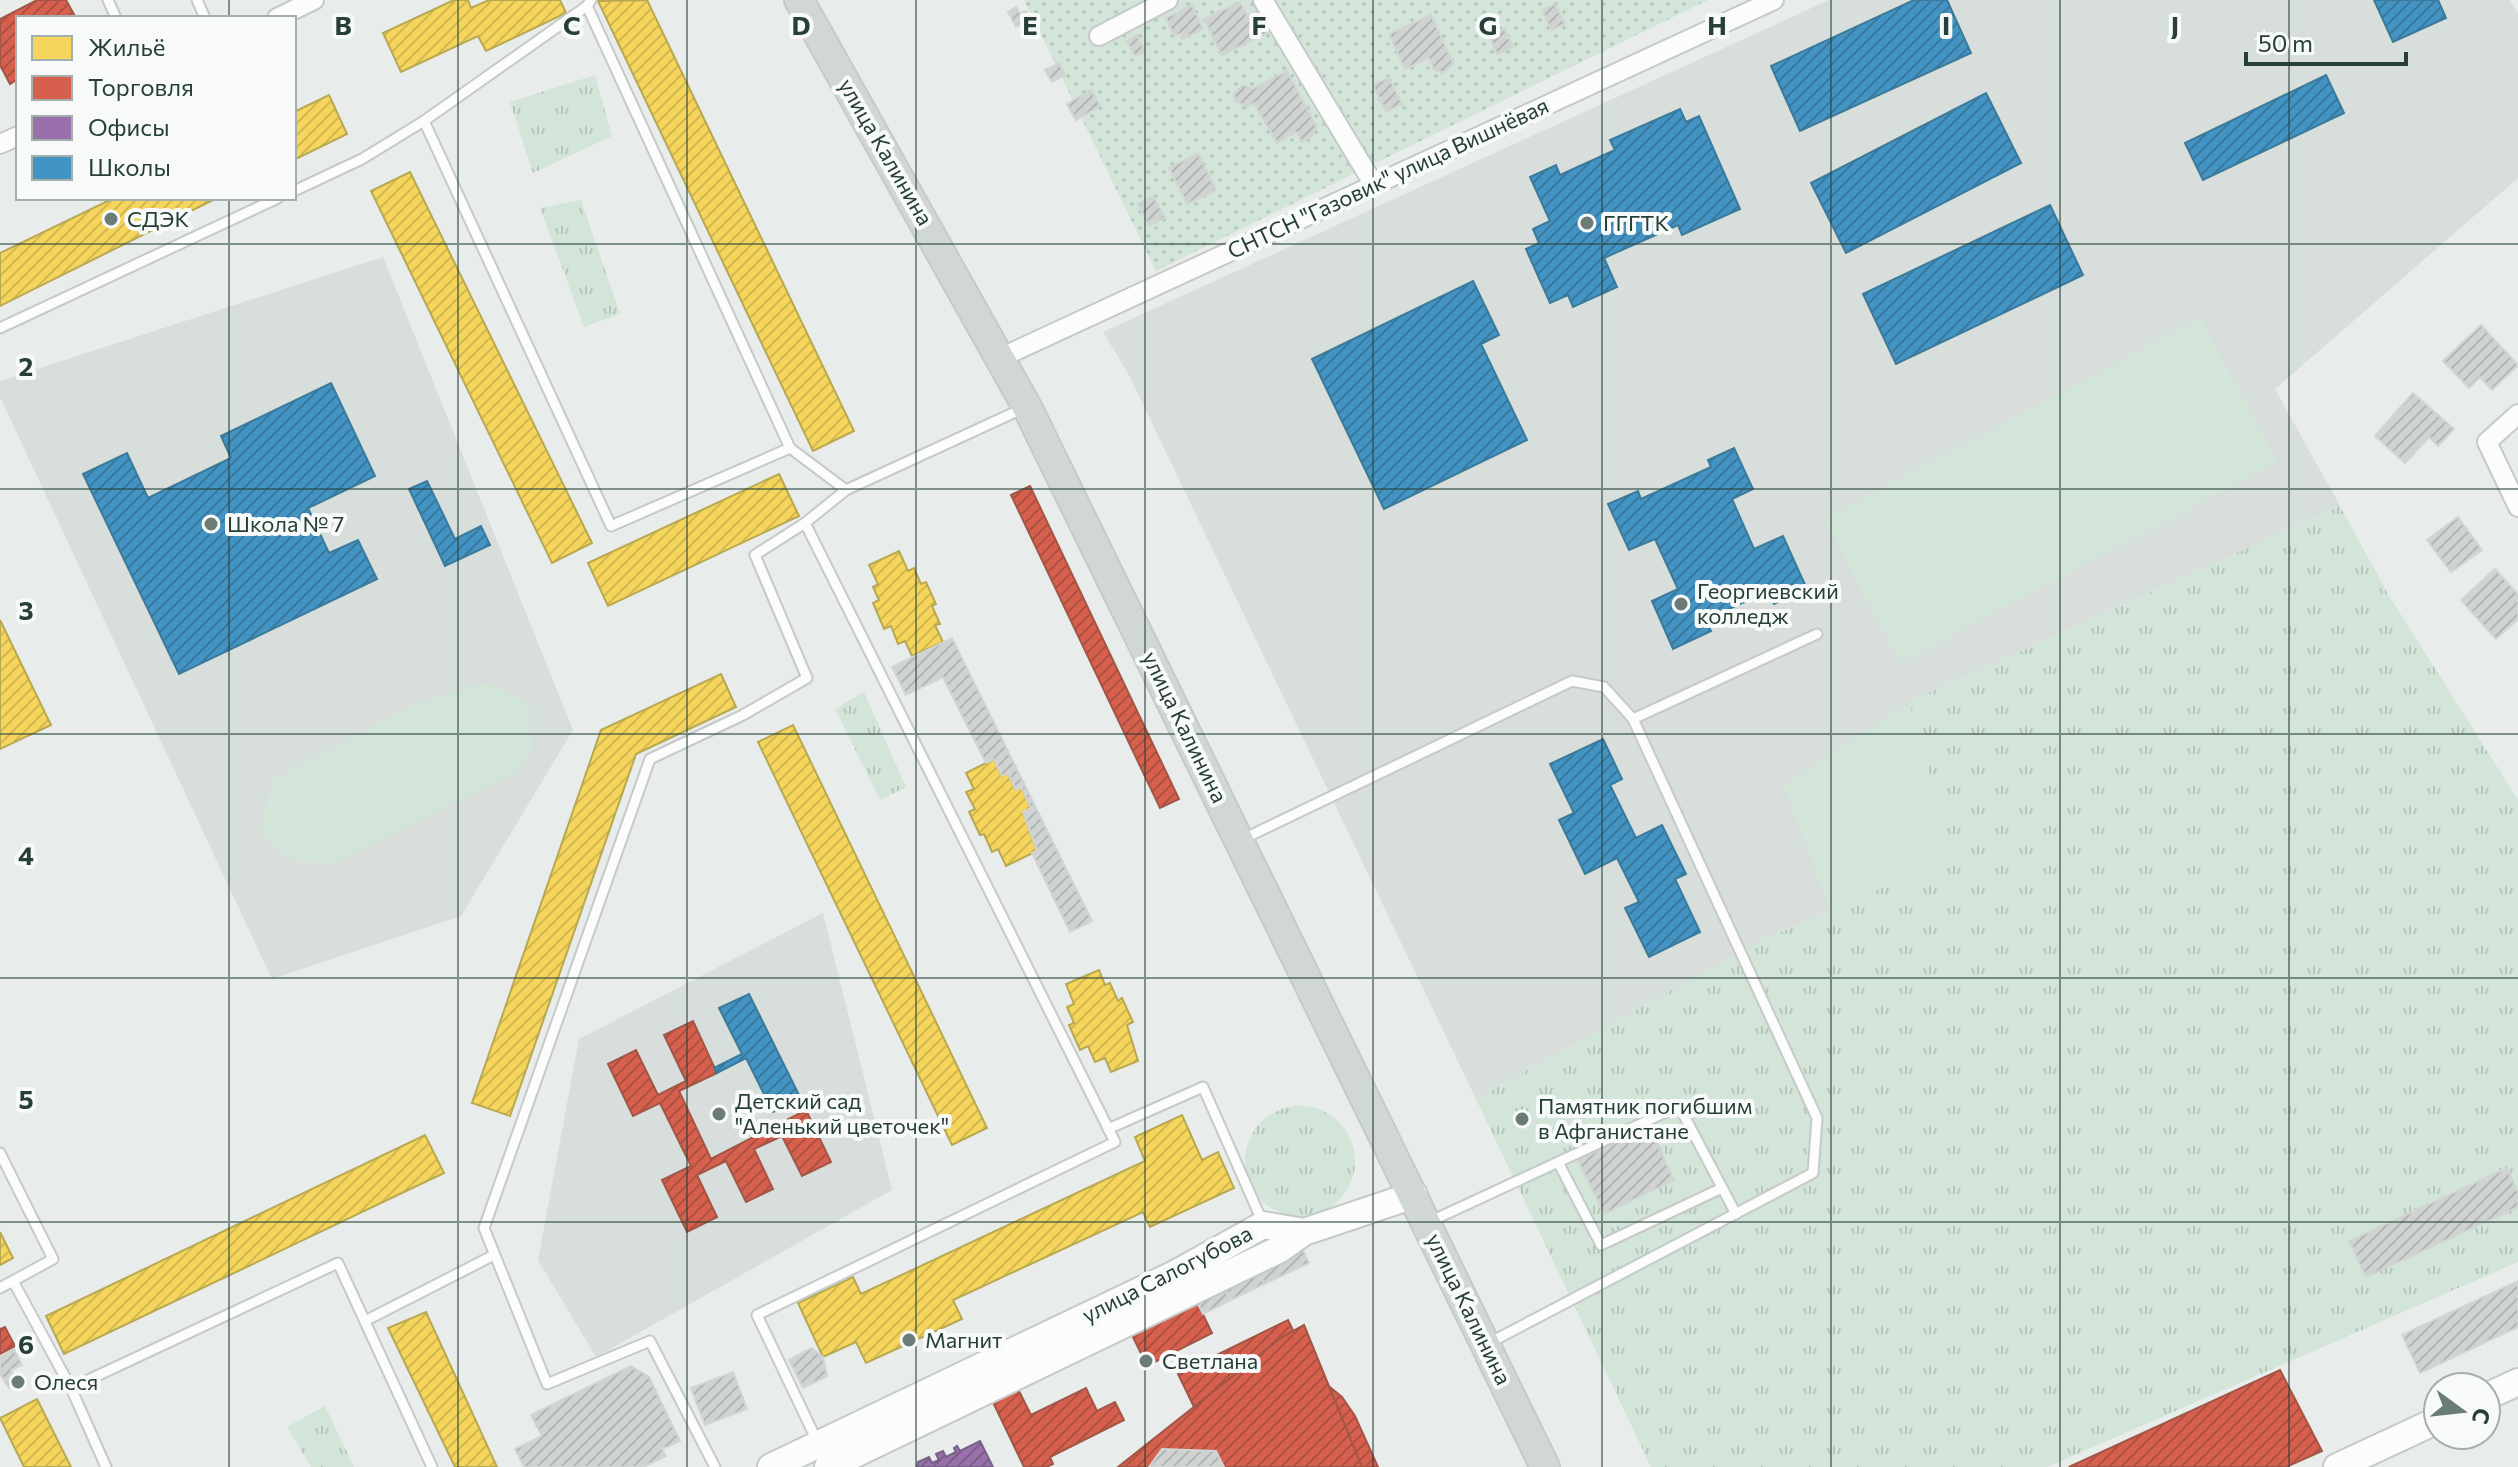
<svg xmlns="http://www.w3.org/2000/svg" width="2518" height="1467" viewBox="0 0 2518 1467" font-family="Commissioner,sans-serif">
	<style>
		.built { fill: #d7dedb }
		.grass { fill: #d3e4d8 }
		.park { fill: url(#park-tufts) }
		.garden { fill: url(#garden-dots) }
		.homes { fill: url(#homes-hatch); stroke: #b8a851; stroke-width: 2 }
		.shops { fill: url(#shops-hatch); stroke: #a25647; stroke-width: 2 }
		.offices { fill: url(#offices-hatch); stroke: #776188; stroke-width: 2 }
		.schools { fill: url(#schools-hatch); stroke: #3b7a99; stroke-width: 2 }
		.building { fill: url(#building-hatch); stroke: #d1d5d3; stroke-width: 2 }
		.lines { fill: none; stroke-linecap: round; stroke-linejoin: round }
		.lane-casing { stroke: #c5cac8; stroke-width: 13 }
		.street-casing { stroke: #c5cac8; stroke-width: 22 }
		.secondary-casing { stroke: #c4cac8; stroke-width: 30 }
		.primary-casing { stroke: #c4cbc8; stroke-width: 32 }
		.lane { stroke: #fcfcfc; stroke-width: 9 }
		.street { stroke: #fcfcfc; stroke-width: 18 }
		.secondary { stroke: #fcfcfc; stroke-width: 26 }
		.primary { stroke: #d0d7d5; stroke-width: 28 }
		.grid { fill: none; stroke: #273f38; stroke-width: 2; stroke-opacity: 0.55 }
		.poi-dot { fill: #6b7c77; stroke: #f7faf9; stroke-width: 3 }
		.labels { text-anchor: middle; stroke-width: 8; stroke-linejoin: round; paint-order: stroke }
		.street-label { font-size: 22px; fill: #273f38; stroke: #f7faf9 }
		.poi-label { font-size: 22px; fill: #273f38; stroke: #f7faf9; text-anchor: start }
		.grid-label { font-size: 26px; text-anchor: middle; font-weight: bold; fill: #273f38; stroke: #f7faf9; stroke-width: 8; stroke-linejoin: round; paint-order: stroke }
	</style>
	<defs>
		<pattern id="park-tufts" width="24" height="20" patternUnits="userSpaceOnUse" patternTransform="scale(2)"><rect width="24" height="20" fill="#d3e4d8"/><path d="M3 7l-1-3M5 7V3M7 7l1-3M15 17l-1-3M17 17v-4M19 17l1-3" fill="none" stroke="#b5c5ba"/></pattern>
		<pattern id="garden-dots" width="8" height="8" patternUnits="userSpaceOnUse" patternTransform="scale(2)"><rect width="8" height="8" fill="#d3e4d8"/><path d="M2 2h.1M6 6h.1" fill="none" stroke="#b5c5ba" stroke-width="1.8" stroke-linecap="round"/></pattern>
		<pattern id="homes-hatch" width="6" height="6" patternUnits="userSpaceOnUse" patternTransform="scale(2)"><rect width="6" height="6" fill="#f6d55c"/><path d="M-1 1l2-2M0 6l6-6M5 7l2-2" fill="none" stroke="#d3b851"/></pattern>
		<pattern id="shops-hatch" width="6" height="6" patternUnits="userSpaceOnUse" patternTransform="scale(2)"><rect width="6" height="6" fill="#d6604d"/><path d="M-1 1l2-2M0 6l6-6M5 7l2-2" fill="none" stroke="#ae5141"/></pattern>
		<pattern id="offices-hatch" width="6" height="6" patternUnits="userSpaceOnUse" patternTransform="scale(2)"><rect width="6" height="6" fill="#9970ab"/><path d="M-1 1l2-2M0 6l6-6M5 7l2-2" fill="none" stroke="#7d5d8c"/></pattern>
		<pattern id="schools-hatch" width="6" height="6" patternUnits="userSpaceOnUse" patternTransform="scale(2)"><rect width="6" height="6" fill="#4393c3"/><path d="M-1 1l2-2M0 6l6-6M5 7l2-2" fill="none" stroke="#38799f"/></pattern>
		<pattern id="building-hatch" width="6" height="6" patternUnits="userSpaceOnUse" patternTransform="scale(2)"><rect width="6" height="6" fill="#cfd4d2"/><path d="M-1 1l2-2M0 6l6-6M5 7l2-2" fill="none" stroke="#b2b7b5"/></pattern>
	</defs>
	<rect width="100%" height="100%" fill="#e8edeb"/>
	<g class="built">
		<polygon points="1829,0 2510,0 2518,13 2518,178 2275,389 2340,506 1909,702 1954,857 1760,941 1476,1099 1129,375 1103,332"/>
		<polygon points="383,257 573,730 461,916 272,979 0,397 0,381"/>
		<polygon points="823,913 892,1190 596,1357 538,1260 579,1039"/>
	</g>
	<g class="grass">
		<polygon points="2201,318 2277,462 1900,663 1824,519"/>
		<path d="M489 683 529 704 532 749 516 773 336 863 292 861 260 834 272 781C333 749 422 691 489 683Z"/>
		<polygon points="1909,702 1954,857 1829,911 1784,785"/>
	</g>
	<g class="park">
		<polygon points="595,75 612,136 533,173 510,102"/>
		<polygon points="581,200 620,314 584,327 540,208"/>
		<polygon points="2340,506 2388,594 2518,800 2518,1262 2047,1467 1651,1467 1476,1099 1760,941 1954,857 1909,702"/>
		<polygon points="864,692 906,787 880,800 835,709"/>
		<circle cx="1300" cy="1161" r="55"/>
		<polygon points="325,1406 354,1467 311,1467 287,1427"/>
	</g>
	<polygon class="garden" points="1024,0 1708,0 1156,271"/>
	<g class="homes">
		<polygon points="454,0 468,0 471,8 489,0 560,0 566,13 486,51 478,36 401,72 383,33"/>
		<polygon points="647,0 854,431 813,451 598,1"/>
		<polygon points="329,95 347,134 294,160 294,112"/>
		<polygon points="410,172 592,543 552,563 371,191"/>
		<polygon points="114,198 217,198 0,306 0,253"/>
		<polygon points="779,474 799,516 608,606 588,563"/>
		<polygon points="899,551 908,571 914,568 921,584 926,582 936,604 932,606 940,624 935,625 943,642 912,656 905,641 898,644 891,626 884,629 873,603 879,600 873,587 878,584 869,565"/>
		<polygon points="0,620 51,725 0,749"/>
		<polygon points="721,674 736,707 636,754 510,1116 472,1103 601,730"/>
		<polygon points="793,725 987,1128 952,1145 758,742"/>
		<polygon points="994,759 1002,776 1008,773 1016,790 1021,787 1031,808 1023,812 1037,851 1006,866 998,849 992,852 984,834 980,835 969,812 975,809 966,792 974,789 966,773"/>
		<polygon points="1099,970 1105,985 1110,983 1118,1001 1122,998 1133,1022 1127,1025 1138,1061 1111,1072 1105,1058 1095,1062 1088,1046 1080,1050 1069,1025 1074,1023 1067,1007 1074,1004 1066,984"/>
		<polygon points="1182,1115 1202,1160 1218,1152 1234,1188 1150,1227 1143,1212 953,1300 962,1319 866,1363 856,1342 823,1357 798,1303 853,1277 861,1294 1145,1161 1135,1137"/>
		<polygon points="425,1135 444,1173 64,1354 46,1316"/>
		<polygon points="0,1232 13,1258 0,1265"/>
		<polygon points="426,1312 497,1467 455,1467 388,1328"/>
		<polygon points="37,1399 71,1467 24,1467 0,1418"/>
	</g>
	<g class="shops">
		<polygon points="37,0 66,0 76,18 18,18 18,79 10,84 0,65 0,19"/>
		<polygon points="1030,486 1179,799 1160,808 1011,495"/>
		<polygon points="693,1021 717,1073 679,1091 711,1159 806,1110 831,1162 802,1176 782,1136 754,1149 773,1189 746,1202 726,1161 697,1175 717,1217 687,1232 662,1180 691,1166 660,1103 633,1116 608,1064 636,1050 658,1095 686,1081 664,1035"/>
		<polygon points="1196,1300 1212,1333 1147,1366 1131,1333"/>
		<polygon points="1288,1320 1315,1375 1342,1397 1355,1416 1378,1467 1223,1467 1178,1374"/>
		<polygon points="1304,1325 1362,1467 1118,1467 1282,1337"/>
		<polygon points="5,1327 15,1346 0,1354 0,1329"/>
		<polygon points="2280,1370 2322,1451 2286,1467 2069,1467"/>
		<polygon points="1015,1383 1031,1415 1086,1388 1097,1411 1115,1402 1124,1420 1050,1457 1053,1464 1046,1467 1024,1467 990,1396"/>
	</g>
	<polygon class="offices" points="980,1441 993,1467 917,1467 918,1462 929,1457 932,1463 939,1460 936,1454 943,1451 946,1457 956,1452 954,1448 957,1446 960,1451"/>
	<g class="schools">
		<polygon points="1914,0 1947,0 1971,53 1800,131 1771,66"/>
		<polygon points="2374,0 2438,0 2446,18 2393,42"/>
		<polygon points="2326,75 2344,113 2203,180 2185,143"/>
		<polygon points="1986,93 2021,163 1846,253 1811,183"/>
		<polygon points="1680,109 1686,122 1699,116 1740,209 1682,235 1678,225 1604,258 1617,287 1573,307 1568,295 1550,303 1526,249 1539,243 1533,229 1550,221 1530,177 1556,165 1560,175 1615,150 1610,140"/>
		<polygon points="2050,205 2083,275 1896,364 1863,294"/>
		<polygon points="1473,281 1499,335 1481,344 1527,440 1384,509 1312,359"/>
		<polygon points="331,383 375,476 308,508 329,553 358,540 377,579 179,674 83,474 127,453 148,498 231,458 221,436"/>
		<polygon points="1734,448 1753,489 1732,499 1754,549 1783,536 1807,589 1774,604 1768,591 1705,620 1711,631 1673,649 1652,601 1678,589 1655,539 1629,550 1608,504 1638,491 1641,499 1711,467 1708,460"/>
		<polygon points="427,481 455,539 481,526 490,545 445,566 409,489"/>
		<polygon points="1603,739 1622,779 1610,785 1636,838 1662,825 1686,874 1675,879 1700,932 1649,957 1625,908 1639,902 1617,858 1585,874 1559,820 1574,813 1550,764"/>
		<polygon points="749,994 801,1099 773,1112 746,1058 717,1073 714,1068 742,1054 719,1008"/>
	</g>
	<g class="building">
		<polygon points="1240,2 1247,16 1256,11 1267,33 1222,55 1204,19"/>
		<polygon points="1555,4 1565,24 1551,30 1542,10"/>
		<polygon points="1192,5 1203,29 1182,39 1180,34 1174,36 1166,18"/>
		<polygon points="1016,7 1020,14 1026,11 1031,19 1016,27 1008,12"/>
		<polygon points="1431,15 1453,63 1443,73 1434,69 1429,58 1405,69 1389,34"/>
		<polygon points="1504,28 1513,47 1497,54 1489,36"/>
		<polygon points="1137,35 1145,51 1135,56 1127,41"/>
		<polygon points="1059,63 1065,75 1052,82 1045,70"/>
		<polygon points="1287,71 1316,126 1313,135 1302,142 1296,132 1277,143 1254,103 1247,107 1235,101 1234,94 1243,85 1253,89"/>
		<polygon points="1389,77 1402,104 1386,112 1373,85"/>
		<polygon points="1091,90 1100,106 1076,120 1067,104"/>
		<polygon points="1198,153 1216,190 1187,204 1169,168"/>
		<polygon points="1153,196 1165,217 1149,226 1138,204"/>
		<polygon points="2481,325 2518,365 2492,390 2480,377 2469,388 2443,361"/>
		<polygon points="2413,393 2454,429 2438,446 2429,437 2405,463 2375,436"/>
		<polygon points="2458,517 2482,550 2451,572 2427,540"/>
		<polygon points="2495,569 2518,594 2518,619 2496,639 2461,600"/>
		<polygon points="952,638 1092,921 1070,932 1032,853 1037,851 1023,812 1031,808 1021,787 1016,790 1008,773 1002,776 994,759 986,763 943,677 906,695 892,667"/>
		<polygon points="1649,1127 1674,1180 1604,1214 1578,1160"/>
		<polygon points="2507,1168 2518,1192 2518,1207 2366,1277 2349,1241"/>
		<polygon points="1302,1248 1309,1263 1264,1284 1258,1271"/>
		<polygon points="1258,1271 1264,1284 1231,1300 1224,1287"/>
		<polygon points="2518,1281 2518,1327 2420,1373 2402,1335"/>
		<polygon points="1223,1285 1231,1300 1203,1314 1196,1300"/>
		<polygon points="812,1348 823,1357 827,1376 803,1388 789,1360"/>
		<polygon points="14,1349 22,1365 11,1370 17,1384 9,1388 0,1374 0,1356"/>
		<polygon points="631,1366 649,1377 680,1441 662,1449 666,1456 643,1467 524,1467 515,1449 542,1436 531,1415"/>
		<polygon points="733,1372 747,1409 705,1425 691,1388"/>
		<polygon points="1162,1449 1216,1451 1224,1467 1149,1467"/>
	</g>
	<g class="lines">
		<g class="lane-casing">
			<g id="lane">
				<polyline points="108,0 116,18"/>
				<polyline points="197,0 205,18"/>
				<polyline points="591,0 587,6 790,448 846,490"/>
				<polyline points="587,6 424,121 611,526 790,448"/>
				<polyline points="294,191 362,159 424,121"/>
				<polyline points="0,328 278,198"/>
				<polyline points="1633,719 1817,634"/>
				<polyline points="1243,839 1572,681 1604,687 1633,719 1817,1118 1813,1173 1489,1343"/>
				<polyline points="1108,1129 1203,1087 1263,1223"/>
				<polyline points="0,1153 53,1259 0,1288"/>
				<polyline points="1558,1162 1601,1245 1722,1188"/>
				<polyline points="1431,1221 1679,1106 1736,1214"/>
				<polyline points="13,1281 71,1388"/>
				<polyline points="365,1321 494,1255"/>
				<polyline points="817,1441 757,1315 1115,1142 805,523 846,490 1024,408"/>
				<polyline points="106,1467 71,1388 338,1263 432,1467"/>
				<polyline points="715,1467 650,1341 547,1384 484,1228 650,759 743,715 807,678 755,555 805,523"/>
			</g>
		</g>
		<g class="street-casing">
			<g id="street">
				<polyline points="1263,0 1374,185"/>
				<polyline points="277,18 314,0"/>
				<polyline points="1099,36 1168,0"/>
				<polyline points="0,144 18,136"/>
				<polyline points="1002,357 1774,0"/>
				<polyline points="2518,414 2487,442 2518,507"/>
			</g>
		</g>
		<g class="secondary-casing">
			<g id="secondary">
				<polyline points="2486,1397 2518,1382"/>
				<polyline points="771,1467 1173,1275 1263,1225 1304,1232"/>
				<polyline points="828,1467 1280,1249 1304,1232 1414,1195"/>
				<polyline points="2337,1467 2438,1420"/>
			</g>
		</g>
		<g class="primary-casing">
			<polyline id="primary" points="799,0 1027,407 1545,1467"/>
		</g>
		<use href="#lane" class="lane"/>
		<use href="#street" class="street"/>
		<use href="#secondary" class="secondary"/>
		<use href="#primary" class="primary"/>
	</g>
	<path class="grid" d="M229 0V18M458 0V1467M687 0V1467M916 0V1467M1145 0V1467M1373 0V1467M1602 0V1467M1831 0V1467M2060 0V1467M2289 0V1467M229 198V1467M0 244H2518M0 489H2518M0 734H2518M0 978H2518M0 1222H2518"/>
	<g class="poi-dot">
		<circle cx="111" cy="219" r="8"/>
		<circle cx="1587" cy="223" r="8"/>
		<circle cx="211" cy="524" r="8"/>
		<circle cx="1681" cy="604" r="8"/>
		<circle cx="719" cy="1114" r="8"/>
		<circle cx="1522" cy="1119" r="8"/>
		<circle cx="909" cy="1340" r="8"/>
		<circle cx="1146" cy="1361" r="8"/>
		<circle cx="18" cy="1382" r="8"/>
	</g>
	<g class="labels">
		<g class="street-label">
			<text transform="translate(886 152) rotate(60)" y="8">улица Калинина</text>
			<text transform="translate(1388 178) rotate(-25)" y="8">СНТСН "Газовик" улица Вишнёвая</text>
			<text transform="translate(1185 727) rotate(64)" y="8">улица Калинина</text>
			<text transform="translate(1167 1274) rotate(-27)" y="8">улица Салогубова</text>
			<text transform="translate(1469 1309) rotate(64)" y="8">улица Калинина</text>
		</g>
		<g class="poi-label">
			<text x="127" y="227">СДЭК</text>
			<text x="1603" y="231">ГГГТК</text>
			<text x="227" y="532">Школа № 7</text>
			<text x="1697" y="599">Георгиевский<tspan x="1697" dy="25">колледж</tspan></text>
			<text x="735" y="1109">Детский сад<tspan x="735" dy="25">"Аленький цветочек"</tspan></text>
			<text x="1538" y="1114">Памятник погибшим<tspan x="1538" dy="25">в Афганистане</tspan></text>
			<text x="925" y="1348">Магнит</text>
			<text x="1162" y="1369">Светлана</text>
			<text x="34" y="1390">Олеся</text>
		</g>
	</g>
	<g class="grid-label">
		<text x="343" y="35">B</text>
		<text x="572" y="35">C</text>
		<text x="801" y="35">D</text>
		<text x="1030" y="35">E</text>
		<text x="1259" y="35">F</text>
		<text x="1488" y="35">G</text>
		<text x="1717" y="35">H</text>
		<text x="1946" y="35">I</text>
		<text x="2175" y="35">J</text>
		<text x="26" y="376">2</text>
		<text x="26" y="620">3</text>
		<text x="26" y="865">4</text>
		<text x="26" y="1109">5</text>
		<text x="26" y="1354">6</text>
	</g>
	<rect x="16" y="16" width="280" height="184" fill="#f7faf9" stroke="#a4afac" stroke-width="2"/>
	<rect x="32" y="36" width="40" height="24" fill="#f6d55c" stroke="#a4afac" stroke-width="2"/>
	<text x="88" y="56" font-size="24" fill="#273f38">Жильё</text>
	<rect x="32" y="76" width="40" height="24" fill="#d6604d" stroke="#a4afac" stroke-width="2"/>
	<text x="88" y="96" font-size="24" fill="#273f38">Торговля</text>
	<rect x="32" y="116" width="40" height="24" fill="#9970ab" stroke="#a4afac" stroke-width="2"/>
	<text x="88" y="136" font-size="24" fill="#273f38">Офисы</text>
	<rect x="32" y="156" width="40" height="24" fill="#4393c3" stroke="#a4afac" stroke-width="2"/>
	<text x="88" y="176" font-size="24" fill="#273f38">Школы</text>
	<g transform="translate(2462 1411) rotate(105)"><circle r="38" fill="#f7faf9" stroke="#a4afac" stroke-width="2"/>
	<path d="M0-6L14 30L0 20L-14 30Z" fill="#6b7c77"/>
	<text y="-12" font-size="22" font-weight="bold" text-anchor="middle" fill="#273f38">С</text>
	</g>
	<path d="M2246 52v12h160v-12" fill="none" stroke="#273f38" stroke-width="4"/>
	<text x="2258" y="52" font-size="24" fill="#273f38" stroke="#f7faf9" stroke-width="6" paint-order="stroke">50 m</text>
</svg>
